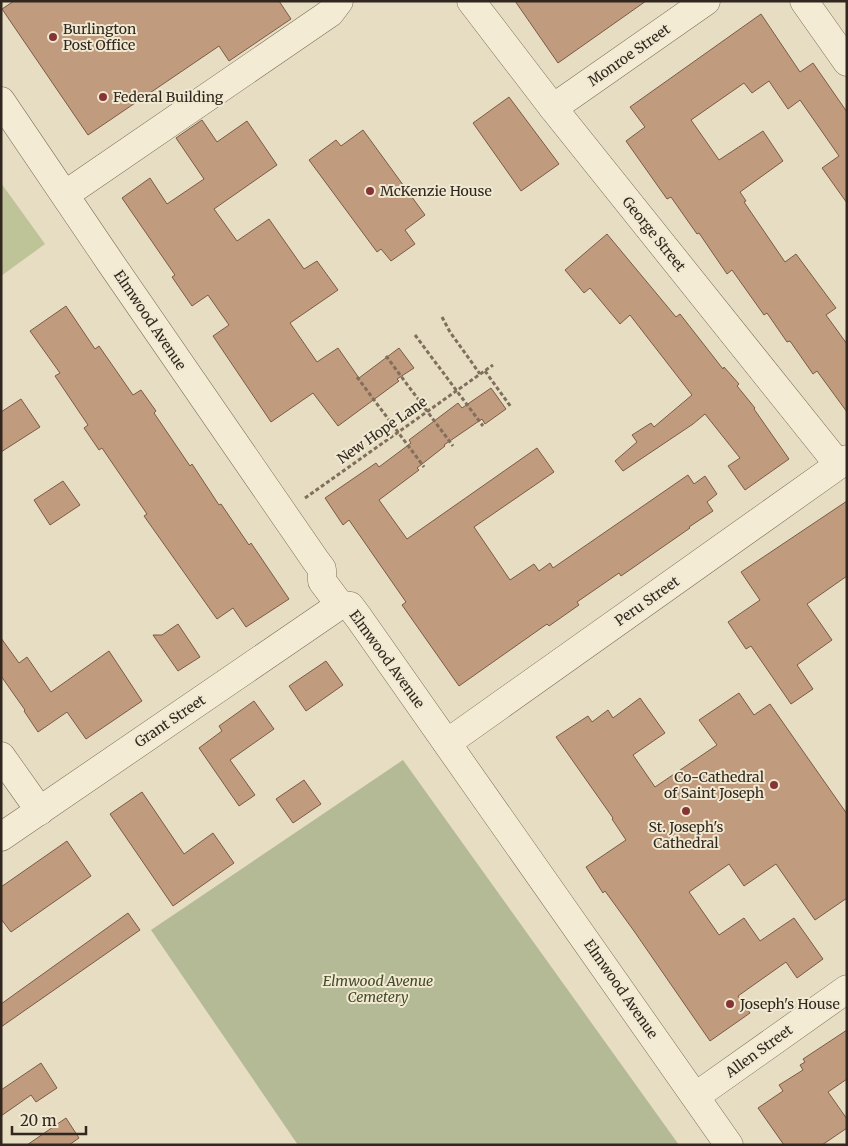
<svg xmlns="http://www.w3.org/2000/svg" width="848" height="1146" viewBox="0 0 848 1146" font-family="Merriweather,serif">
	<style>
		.green { fill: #bec498 }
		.cemetery { fill: #b4b996 }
		.building { fill: #c19b7d; stroke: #7b5b45 }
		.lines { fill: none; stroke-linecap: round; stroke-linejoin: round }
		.minor-casing { stroke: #7f6f5c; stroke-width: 29 }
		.path { stroke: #7f6f5c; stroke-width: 3; stroke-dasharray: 4 2.5; stroke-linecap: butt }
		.minor { stroke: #f3ebd4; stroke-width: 28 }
		.poi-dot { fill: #863534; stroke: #f0e8d1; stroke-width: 2 }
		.labels { text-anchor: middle; stroke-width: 4; stroke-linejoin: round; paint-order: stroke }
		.poi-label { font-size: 14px; fill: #31271e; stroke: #f0e8d1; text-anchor: start }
		.street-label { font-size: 14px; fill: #31271e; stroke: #f0e8d1 }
		.park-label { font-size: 14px; font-style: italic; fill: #414b27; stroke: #f0e8d1 }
	</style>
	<rect width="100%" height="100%" fill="#e7ddc2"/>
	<polygon class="green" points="1,183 45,244 1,276"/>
	<polygon class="cemetery" points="403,760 679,1145 298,1145 151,930"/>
	<g class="building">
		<polygon points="14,1 279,1 291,19 229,61 219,46 88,135 2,9"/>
		<polygon points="515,1 646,1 558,63"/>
		<polygon points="761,14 800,72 813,63 847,112 847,203 822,168 839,156 800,100 788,109 769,81 752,93 744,83 691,120 719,160 763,131 783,161 740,192 746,201 744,202 785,262 796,254 836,308 826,315 847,344 847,412 817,371 813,374 790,341 787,342 767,313 764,315 732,270 727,274 699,233 697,234 671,197 667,199 626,141 645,127 630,107"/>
		<polygon points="509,97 559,164 521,191 473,123"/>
		<polygon points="202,120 217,142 247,121 277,165 214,209 237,241 269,219 304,269 317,261 338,290 290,323 317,362 338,348 359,378 399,348 414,368 397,379 399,381 338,426 313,393 271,422 213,336 229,325 208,295 192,306 172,277 175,275 122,198 150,178 167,204 204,179 176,138"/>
		<polygon points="363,130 425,215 405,230 415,244 391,261 381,249 377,252 309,160 336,140 341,146"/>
		<polygon points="607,234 676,317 680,314 723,369 724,367 739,384 737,386 755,408 754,409 789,459 745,490 728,466 740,458 705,414 693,424 623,471 615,461 637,442 632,435 651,423 654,427 692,395 630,315 620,324 590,288 584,293 565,270"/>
		<polygon points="66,306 95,349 99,346 133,395 141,390 156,411 154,413 190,466 192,464 219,505 221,504 249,545 251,543 289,599 246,627 233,608 217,619 144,516 147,514 102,448 99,450 84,428 88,425 55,376 60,373 30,331"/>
		<polygon points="491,388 506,409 485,424 482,419 444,445 445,446 417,468 419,470 379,500 407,539 537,448 554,472 474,527 510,580 534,564 539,571 550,563 553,568 688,475 694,484 705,476 717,494 707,502 713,511 689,527 690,528 621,576 619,573 577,602 579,605 549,626 547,624 459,686 402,605 406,602 349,520 343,525 325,498 376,463 379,467 411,443 409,440 458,403 462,408"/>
		<polygon points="21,399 40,427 1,452 1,412"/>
		<polygon points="63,481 80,505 50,525 34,500"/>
		<polygon points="847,501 847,576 807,604 832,640 797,665 813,689 791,704 751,646 746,649 728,622 760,600 741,572"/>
		<polygon points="178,624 200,657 178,671 153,635 162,635"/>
		<polygon points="1,638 19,663 27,657 51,692 109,651 142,701 86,739 67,712 38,732 24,711 25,710 1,676"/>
		<polygon points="326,661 343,685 306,711 289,686"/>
		<polygon points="739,693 754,715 770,704 847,814 847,898 815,920 776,864 744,886 729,864 689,892 719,935 744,918 760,941 794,918 823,959 797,978 786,962 738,996 750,1013 710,1041 634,931 605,891 603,893 586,867 626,840 612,819 613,818 556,737 588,716 592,722 608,710 613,718 640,698 665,733 633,755 655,787 717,745 699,720"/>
		<polygon points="254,701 274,729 230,760 255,795 239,806 199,748 222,731 219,726"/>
		<polygon points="304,780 321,804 293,823 276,799"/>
		<polygon points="142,792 184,854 213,833 234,863 173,906 110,814"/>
		<polygon points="67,841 91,876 11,932 1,919 1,887"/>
		<polygon points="128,913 140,930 1,1027 1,1004"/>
		<polygon points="847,1030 847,1079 828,1092 847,1119 847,1128 822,1145 784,1145 758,1108 783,1091 779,1085 803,1070 800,1065 805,1062 803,1059"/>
		<polygon points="41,1063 57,1088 36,1102 31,1095 1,1116 1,1090"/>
		<polygon points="66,1118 79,1138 69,1145 27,1145"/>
	</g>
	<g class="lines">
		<g class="minor-casing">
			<g id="minor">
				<polyline points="471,1 553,108 838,464"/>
				<polyline points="804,1 847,62"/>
				<polyline points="1,101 110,262 316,561 322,569 322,581 340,605"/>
				<polyline points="553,108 706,1"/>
				<polyline points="66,194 330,13 339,1"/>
				<polyline points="340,605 350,606 359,618 729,1145"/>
				<polyline points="447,743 847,459"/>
				<polyline points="1,756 40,811"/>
				<polyline points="1,837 340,605"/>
				<polyline points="696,1096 847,989"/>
			</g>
		</g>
		<g class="path">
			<polyline points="442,317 450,332 480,374"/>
			<polyline points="415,335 483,426"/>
			<polyline points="386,356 453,446"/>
			<polyline points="485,371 511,407"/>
			<polyline points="357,377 424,467"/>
			<polyline points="305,498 493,365"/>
		</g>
		<use href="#minor" class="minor"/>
	</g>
	<g class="poi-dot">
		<circle cx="53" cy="37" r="5"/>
		<circle cx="103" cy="97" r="5"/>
		<circle cx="370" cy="191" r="5"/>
		<circle cx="774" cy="785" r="5"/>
		<circle cx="686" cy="811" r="5"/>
		<circle cx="730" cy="1004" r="5"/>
	</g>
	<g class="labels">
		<g class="poi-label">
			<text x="63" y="34">Burlington<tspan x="63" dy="16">Post Office</tspan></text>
			<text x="113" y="102">Federal Building</text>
			<text x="380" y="196">McKenzie House</text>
			<text x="764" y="782" text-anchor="end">Co-Cathedral<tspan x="764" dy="16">of Saint Joseph</tspan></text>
			<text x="686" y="832" text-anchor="middle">St. Joseph's<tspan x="686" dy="16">Cathedral</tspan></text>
			<text x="740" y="1009">Joseph's House</text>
		</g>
		<g class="street-label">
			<text transform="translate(629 55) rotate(-35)" y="5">Monroe Street</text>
			<text transform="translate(654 234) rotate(51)" y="5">George Street</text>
			<text transform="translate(150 320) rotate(56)" y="5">Elmwood Avenue</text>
			<text transform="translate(382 430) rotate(-35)" y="5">New Hope Lane</text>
			<text transform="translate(647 601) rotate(-35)" y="5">Peru Street</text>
			<text transform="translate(387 659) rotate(54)" y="5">Elmwood Avenue</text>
			<text transform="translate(170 721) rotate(-34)" y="5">Grant Street</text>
			<text transform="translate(621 989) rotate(55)" y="5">Elmwood Avenue</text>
			<text transform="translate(759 1051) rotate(-36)" y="5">Allen Street</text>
		</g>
		<g class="park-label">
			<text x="378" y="986">Elmwood Avenue<tspan x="378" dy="16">Cemetery</tspan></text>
		</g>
	</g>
	<rect width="848" height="1146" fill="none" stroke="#31271e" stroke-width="5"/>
	<path d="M12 1126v8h74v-8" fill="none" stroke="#31271e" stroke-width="2.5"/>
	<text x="20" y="1126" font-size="15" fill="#31271e" stroke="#f0e8d1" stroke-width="4" paint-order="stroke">20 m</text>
</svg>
